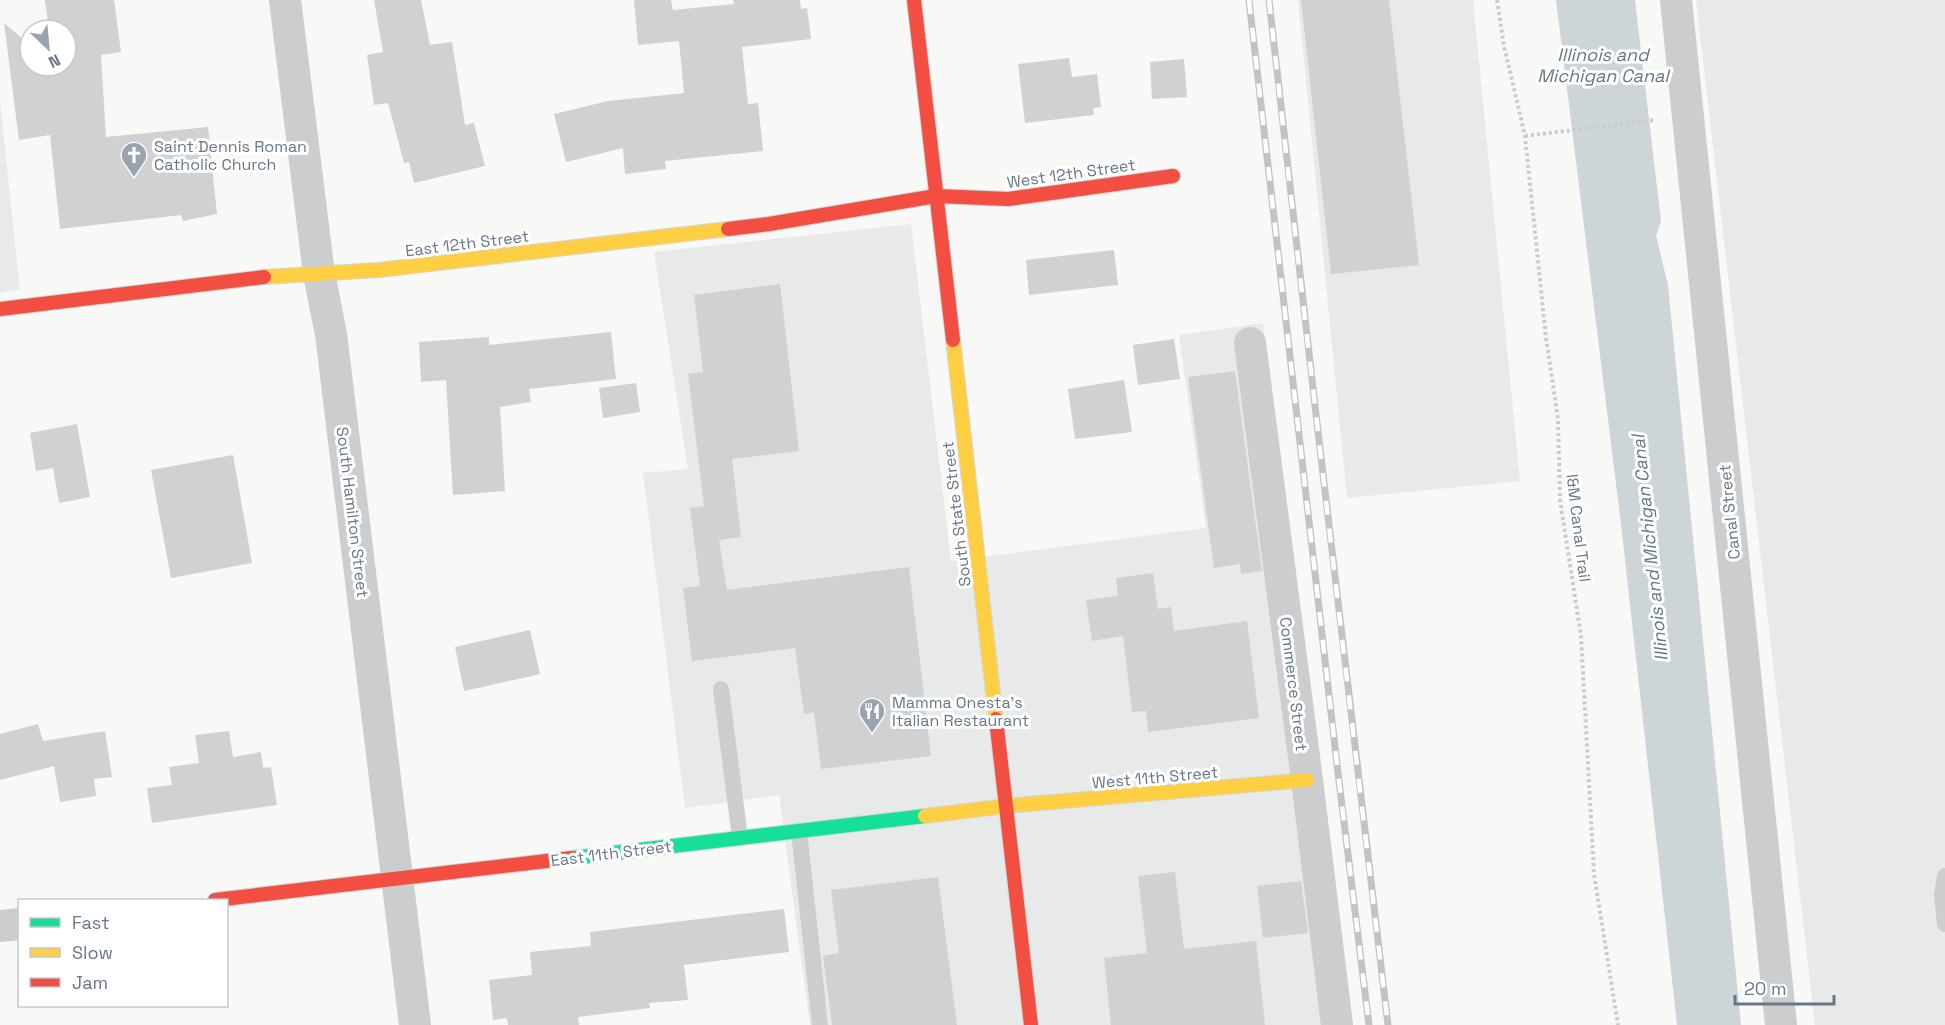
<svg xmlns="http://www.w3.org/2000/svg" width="1945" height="1025" viewBox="0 0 1945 1025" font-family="'Space Grotesk',sans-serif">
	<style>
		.built { fill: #e8e9e9 }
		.water { fill: #ced5d8 }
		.building { fill: #d0d1d2 }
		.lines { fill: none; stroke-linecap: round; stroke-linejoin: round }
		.fast-casing { stroke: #d5d6d7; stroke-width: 16 }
		.slow-casing { stroke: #d5d6d7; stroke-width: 16 }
		.jam-casing { stroke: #d5d6d7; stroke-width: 16 }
		.path { stroke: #cacbcc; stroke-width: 4; stroke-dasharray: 3 3; stroke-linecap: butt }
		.lane { stroke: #cccdce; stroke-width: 16 }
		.street { stroke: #cccdce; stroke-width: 32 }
		.fast { stroke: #16e098; stroke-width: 14 }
		.slow { stroke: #ffcf43; stroke-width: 14 }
		.jam { stroke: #f24e42; stroke-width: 14 }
		.rail-casing { stroke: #c2c3c5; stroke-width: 7 }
		.rail { stroke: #fff; stroke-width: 4.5; stroke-dasharray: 14; stroke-linecap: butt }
		.labels { text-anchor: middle; stroke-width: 6; stroke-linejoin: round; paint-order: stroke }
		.poi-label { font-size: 16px; fill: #677787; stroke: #fff; text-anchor: start }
		.street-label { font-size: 16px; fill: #677787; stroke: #fff }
		.water-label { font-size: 18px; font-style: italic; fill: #637883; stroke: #fff }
	</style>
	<rect width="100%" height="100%" fill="#f8f8f7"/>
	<g class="built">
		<polygon points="1298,0 1473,0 1520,481 1347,498"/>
		<polygon points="1696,0 1945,0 1945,1025 1815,1025"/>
		<polygon points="0,101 20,290 0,292"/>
		<polygon points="911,224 951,561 1206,528 1179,335 1263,323 1283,523 1325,1025 810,1025 779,795 685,808 643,473 688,469 654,252"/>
	</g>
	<polygon class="water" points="1556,0 1635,0 1661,221 1656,236 1668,285 1741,1025 1677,1025 1621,524"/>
	<g class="building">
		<polygon points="45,0 114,0 121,52 101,55 106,137 208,127 217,214 183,221 181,215 60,229 50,135 19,140 4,23 30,45 30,66 66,66 66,30 49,30"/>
		<polygon points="374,0 421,0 430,45 452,42 465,125 474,123 485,166 414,183 409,162 404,163 388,103 374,105 367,55 383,52"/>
		<polygon points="634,0 671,0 673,10 734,4 733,0 800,0 801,9 807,8 811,39 742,47 748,104 758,103 763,151 665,161 666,169 625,174 623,148 566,162 554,114 608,101 684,93 679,41 638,45"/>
		<polygon points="1301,0 1389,0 1419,265 1331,274"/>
		<polygon points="1069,58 1072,77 1097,74 1101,107 1093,108 1094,115 1025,123 1018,64"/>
		<polygon points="1184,59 1187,97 1152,99 1150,62"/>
		<polygon points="1114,250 1118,285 1029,295 1026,260"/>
		<polygon points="780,284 799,451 732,459 741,537 719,540 727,590 909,567 931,756 821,769 814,712 804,714 795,648 692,661 683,588 700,586 690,508 704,506 688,374 703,372 694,295"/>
		<polygon points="611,332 616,379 529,389 531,402 500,407 505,491 453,495 446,380 421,382 419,342 489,337 489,345"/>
		<polygon points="1174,339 1180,379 1138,385 1133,345"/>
		<polygon points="1235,371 1262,571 1241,574 1240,564 1214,568 1188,377"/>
		<polygon points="1124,380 1132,432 1075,439 1068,389"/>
		<polygon points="636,383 640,412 603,418 599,388"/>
		<polygon points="77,424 90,497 59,503 53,468 36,471 30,433"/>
		<polygon points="233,455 252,563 171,578 151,470"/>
		<polygon points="1153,573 1158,609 1171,607 1174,631 1247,621 1259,718 1148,732 1146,711 1132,712 1123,636 1092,641 1086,600 1118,596 1116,578"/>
		<polygon points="530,630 540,674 464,691 455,647"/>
		<polygon points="38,724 43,741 105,731 112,777 94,779 96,796 60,802 54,766 0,780 0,734"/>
		<polygon points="229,731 233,757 261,752 263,768 271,767 277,805 152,823 147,788 172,785 169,767 199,763 195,735"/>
		<polygon points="1175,872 1184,949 1256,941 1265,1025 1111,1025 1104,958 1147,953 1138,876"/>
		<polygon points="938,877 957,1025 832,1025 823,956 839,953 831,890"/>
		<polygon points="1301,881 1308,933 1263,938 1257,886"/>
		<polygon points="784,909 789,952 684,965 688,1000 649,1003 650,1008 578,1017 579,1025 508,1025 507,1018 493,1020 489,980 532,975 530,952 591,946 590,932"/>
	</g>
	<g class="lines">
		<g class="fast-casing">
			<polyline id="fast" points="572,858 925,816"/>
		</g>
		<g class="slow-casing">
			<g id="slow">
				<polyline points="264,277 379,270 728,229"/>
				<polyline points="953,340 996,719"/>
				<polyline points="925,816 1006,806 1307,780"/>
			</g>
		</g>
		<g class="jam-casing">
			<g id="jam">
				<polyline points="914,0 953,340"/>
				<polyline points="728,229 769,224 936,196 1008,199 1173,176"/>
				<polyline points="0,309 264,277"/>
				<polyline points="996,719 1031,1025"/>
				<polyline points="215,900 572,858"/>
			</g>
		</g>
		<g class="path">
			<polyline points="1497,0 1504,46 1525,136 1546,338 1558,419 1560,500 1581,636 1594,874 1618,1025"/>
			<polyline points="1525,136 1655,120"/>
		</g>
		<g class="lane">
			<polyline points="721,689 740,838"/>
			<polyline points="799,831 820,1025"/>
			<polyline points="1945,876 1942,895 1945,924"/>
		</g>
		<g class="street">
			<polyline points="285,0 319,274 331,334 415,1025"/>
			<polyline points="1676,0 1781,1025"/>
			<polyline points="1250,343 1307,780 1337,1025"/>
			<polyline points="0,926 20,924"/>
		</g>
		<use href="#fast" class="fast"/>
		<use href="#slow" class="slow"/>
		<use href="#jam" class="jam"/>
		<g class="rail-casing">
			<g id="rail">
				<polyline points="1249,0 1338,773 1369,1025"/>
				<path d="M1269 0C1307 342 1347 683 1388 1025"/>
			</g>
		</g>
		<use href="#rail" class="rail"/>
	</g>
	<defs>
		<g id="church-pin" transform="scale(1.35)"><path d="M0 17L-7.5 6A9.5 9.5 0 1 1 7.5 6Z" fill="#9aa4ae" stroke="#fff"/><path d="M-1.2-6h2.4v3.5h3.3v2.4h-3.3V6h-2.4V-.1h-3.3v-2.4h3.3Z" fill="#fff"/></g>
		<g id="restaurant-pin" transform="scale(1.35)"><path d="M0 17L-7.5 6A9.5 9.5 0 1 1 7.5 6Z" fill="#9aa4ae" stroke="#fff"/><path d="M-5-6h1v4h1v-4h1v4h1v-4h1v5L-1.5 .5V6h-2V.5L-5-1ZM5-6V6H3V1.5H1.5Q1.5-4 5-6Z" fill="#fff"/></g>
	</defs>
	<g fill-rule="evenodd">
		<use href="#church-pin" x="134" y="155"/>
		<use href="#restaurant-pin" x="872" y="711"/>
	</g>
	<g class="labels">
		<g class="poi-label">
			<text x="154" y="152">Saint Dennis Roman<tspan x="154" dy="18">Catholic Church</tspan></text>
			<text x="892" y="708">Mamma Onesta's<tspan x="892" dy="18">Italian Restaurant</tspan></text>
		</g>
		<g class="street-label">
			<text transform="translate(1071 173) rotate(-8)" y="6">West 12th Street</text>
			<text transform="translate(467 243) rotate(-7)" y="6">East 12th Street</text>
			<text transform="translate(353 512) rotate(83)" y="6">South Hamilton Street</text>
			<text transform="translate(1729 512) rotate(-96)" y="6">Canal Street</text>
			<text transform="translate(956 514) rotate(-97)" y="6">South State Street</text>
			<text transform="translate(1579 528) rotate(83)" y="6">I&amp;M Canal Trail</text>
			<text transform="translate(1294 684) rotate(83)" y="6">Commerce Street</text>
			<text transform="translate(1155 777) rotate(-5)" y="6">West 11th Street</text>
			<text transform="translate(611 853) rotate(-7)" y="6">East 11th Street</text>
		</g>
		<g class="water-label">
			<text x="1603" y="61">Illinois and<tspan x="1603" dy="21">Michigan Canal</tspan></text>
			<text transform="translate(1650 548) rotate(-96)" y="6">Illinois and Michigan Canal</text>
		</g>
	</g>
	<rect x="18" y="899" width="210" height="108" fill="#ffffff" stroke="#c2c9cf" stroke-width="1.5"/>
	<rect x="30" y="918" width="30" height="9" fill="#16e098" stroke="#c2c9cf" stroke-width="1.5"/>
	<text x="72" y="929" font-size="18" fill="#677787">Fast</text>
	<rect x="30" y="948" width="30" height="9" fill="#ffcf43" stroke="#c2c9cf" stroke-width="1.5"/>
	<text x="72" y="959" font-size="18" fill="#677787">Slow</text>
	<rect x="30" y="978" width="30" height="9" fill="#f24e42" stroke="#c2c9cf" stroke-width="1.5"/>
	<text x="72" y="989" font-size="18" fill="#677787">Jam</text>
	<g transform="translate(48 48) rotate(154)"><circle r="28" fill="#ffffff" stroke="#c2c9cf" stroke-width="1.5"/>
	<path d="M0-4.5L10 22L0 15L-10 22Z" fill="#9aa4ae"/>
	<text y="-9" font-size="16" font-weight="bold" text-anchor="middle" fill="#677787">N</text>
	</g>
	<path d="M1735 995v9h99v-9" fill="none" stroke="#677787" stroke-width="3"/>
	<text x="1744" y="995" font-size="18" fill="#677787" stroke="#ffffff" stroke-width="4.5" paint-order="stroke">20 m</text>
</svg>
